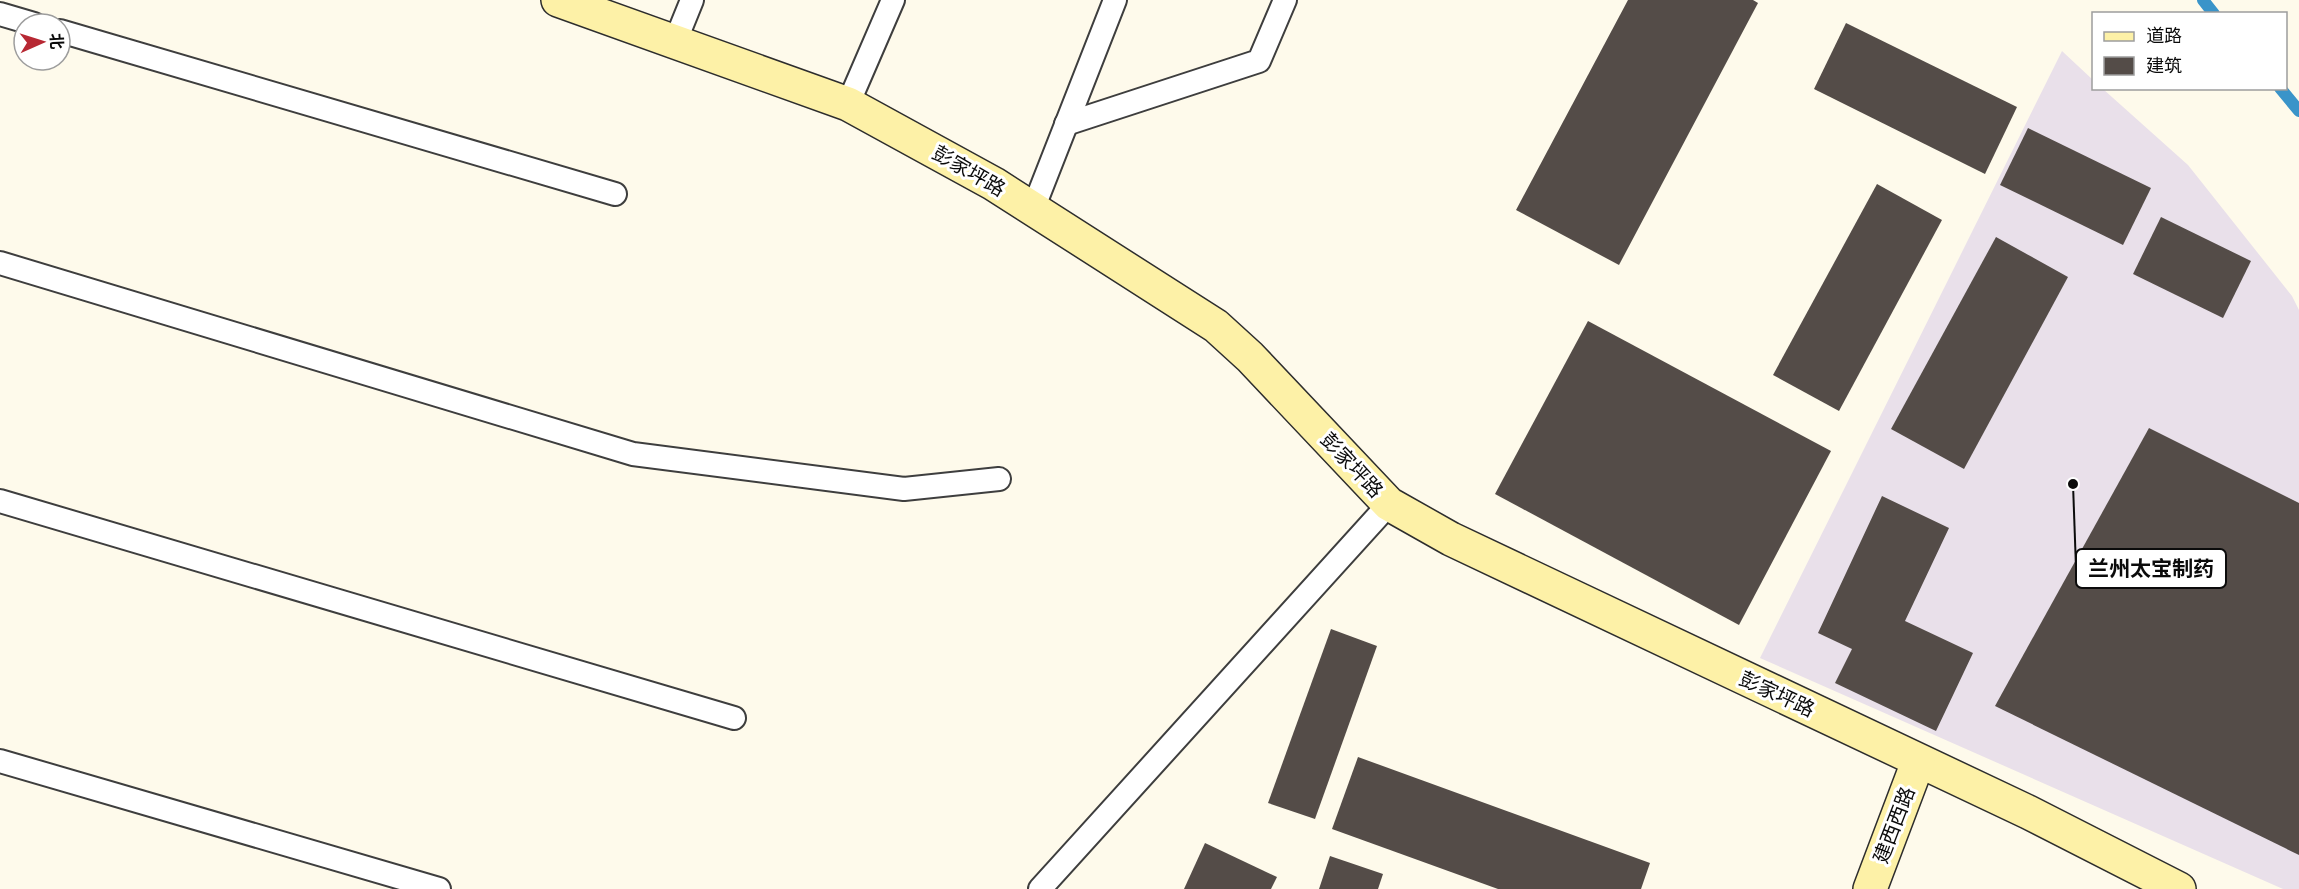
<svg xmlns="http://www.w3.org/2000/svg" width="2299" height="889" viewBox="0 0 2299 889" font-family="Bitter,'Noto Sans SC',serif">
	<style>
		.industrial { fill: #e9e0ea }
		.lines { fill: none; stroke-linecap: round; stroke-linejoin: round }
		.stream { stroke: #3a94c9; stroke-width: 12 }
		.building { fill: #544c48 }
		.lane-casing { stroke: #3e3e3e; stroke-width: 26 }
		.secondary-casing { stroke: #2d2d2d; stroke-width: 36 }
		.lane { stroke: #fff; stroke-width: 22 }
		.secondary { stroke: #fdf1a7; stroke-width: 33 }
		.labels { text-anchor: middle; stroke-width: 6; stroke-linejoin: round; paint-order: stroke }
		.street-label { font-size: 20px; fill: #0b0b0b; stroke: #fff }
		.leader { fill: none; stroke: #0b0b0b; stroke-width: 2 }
		.callout-dot { fill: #0b0b0b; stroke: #fff; stroke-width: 2 }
		.callout { fill: #fff; stroke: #0b0b0b; stroke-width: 2 }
		.callout-label { font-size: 21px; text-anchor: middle; font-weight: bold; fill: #0b0b0b }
	</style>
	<rect width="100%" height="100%" fill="#fefaeb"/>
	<polygon class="industrial" points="2062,51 2093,80 2094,88 2103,89 2188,165 2292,296 2299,310 2299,889 2283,889 1760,658"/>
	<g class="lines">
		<g class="stream">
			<polyline points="2203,0 2214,14"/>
			<polyline points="2280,88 2299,111"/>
		</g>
	</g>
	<g class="building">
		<polygon points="1628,0 1753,0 1758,3 1619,265 1516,210"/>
		<polygon points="1846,23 2017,107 1985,174 1814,89"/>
		<polygon points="2028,128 2151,188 2123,245 2000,185"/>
		<polygon points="1877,184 1942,220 1839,411 1773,375"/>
		<polygon points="2161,217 2251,261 2223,318 2133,274"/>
		<polygon points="1996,237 2068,277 1964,469 1891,429"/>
		<polygon points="1588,321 1831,451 1739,625 1495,494"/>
		<polygon points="2149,428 2299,503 2299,855 1995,706"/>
		<polygon points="1882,496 1949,528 1905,621 1973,653 1936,731 1835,683 1852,649 1818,633"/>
		<polygon points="1331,629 1377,646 1315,819 1268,803"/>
		<polygon points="1358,757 1650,863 1641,889 1498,889 1332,829"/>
		<polygon points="1205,843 1277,877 1271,889 1184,889"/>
		<polygon points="1330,856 1383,874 1378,889 1319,889"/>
	</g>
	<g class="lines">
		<g class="lane-casing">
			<g id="lane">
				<polyline points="0,14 34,24"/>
				<polyline points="60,31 615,194"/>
				<polyline points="675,42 692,0"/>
				<polyline points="848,104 893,0"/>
				<polyline points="1066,124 1259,61 1285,0"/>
				<polyline points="1033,209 1115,0"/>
				<polyline points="0,263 633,454 904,489 999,479"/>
				<polyline points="0,501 734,718"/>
				<polyline points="0,761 439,889"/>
				<polyline points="1040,889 1389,504"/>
			</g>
		</g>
		<g class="secondary-casing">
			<g id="secondary">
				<polyline points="558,0 848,104 994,184 1216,326 1250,357 1389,504 1451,539 2028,812 2179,889"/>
				<polyline points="1870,889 1918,762"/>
			</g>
		</g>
		<use href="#lane" class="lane"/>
		<use href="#secondary" class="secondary"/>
	</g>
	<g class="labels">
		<g class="street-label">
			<text transform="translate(969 171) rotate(30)" y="7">彭家坪路</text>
			<text transform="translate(1352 465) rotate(47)" y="7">彭家坪路</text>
			<text transform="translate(1777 694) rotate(25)" y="7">彭家坪路</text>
			<text transform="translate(1894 825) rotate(-69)" y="7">建西西路</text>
		</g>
	</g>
	<path class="leader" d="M2073 484L2076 568"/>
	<circle class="callout-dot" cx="2073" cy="484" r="6"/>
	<rect class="callout" x="2076" y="549" width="150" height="39" rx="6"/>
	<g class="callout-label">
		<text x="2151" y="576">兰州太宝制药</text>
	</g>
	<rect x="2092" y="12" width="195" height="78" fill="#ffffff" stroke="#9d9d9d" stroke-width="1.5"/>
	<rect x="2104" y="32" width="30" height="9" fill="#fdf1a7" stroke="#9d9d9d" stroke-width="1.5"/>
	<text x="2146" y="42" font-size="18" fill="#0b0b0b">道路</text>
	<rect x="2104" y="57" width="30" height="18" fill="#544c48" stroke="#9d9d9d" stroke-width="1.5"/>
	<text x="2146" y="72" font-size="18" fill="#0b0b0b">建筑</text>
	<g transform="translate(42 42) rotate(87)"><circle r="28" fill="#ffffff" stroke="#9d9d9d" stroke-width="1.5"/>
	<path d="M0-4.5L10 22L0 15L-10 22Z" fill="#b72833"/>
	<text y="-9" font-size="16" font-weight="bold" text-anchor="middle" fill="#0b0b0b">北</text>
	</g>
</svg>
